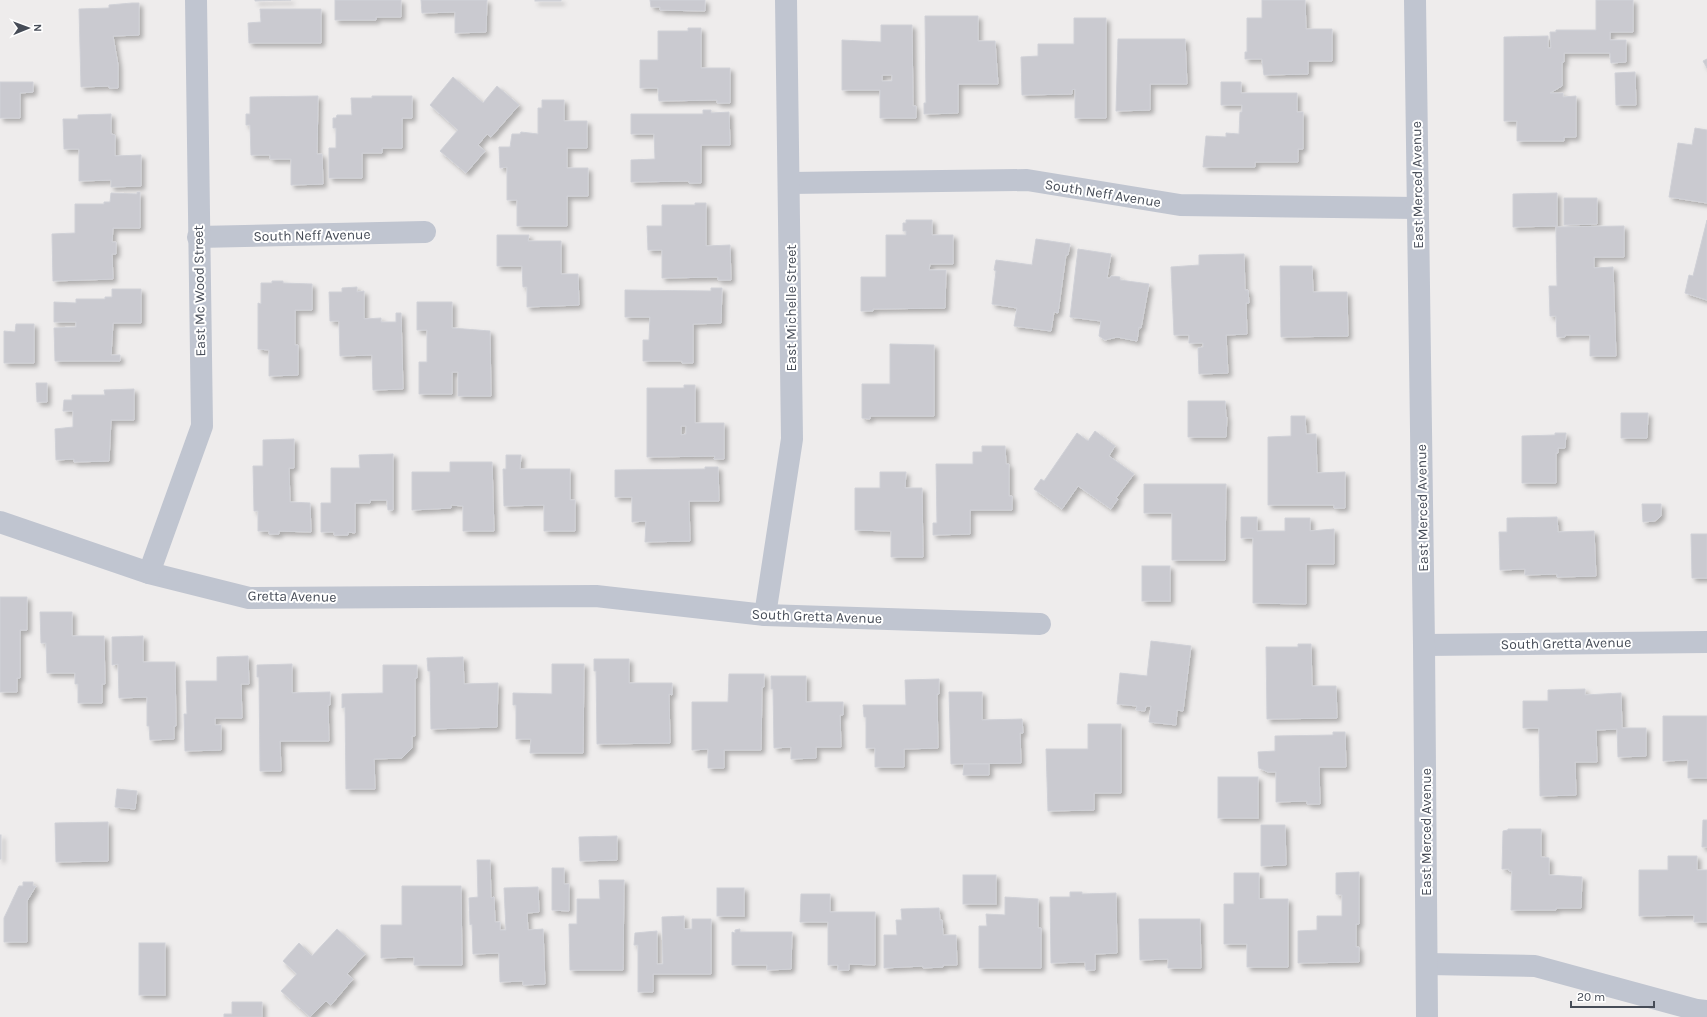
<svg xmlns="http://www.w3.org/2000/svg" width="1707" height="1017" viewBox="0 0 1707 1017" font-family="Karla,sans-serif">
	<style>
		.building { fill: #cacad0; stroke: #d0d1d7; fill-rule: evenodd; filter: url(#shadow) }
		.lines { fill: none; stroke-linecap: round; stroke-linejoin: round }
		.minor { stroke: #c0c5d0; stroke-width: 22 }
		.tertiary { stroke: #c0c5d0; stroke-width: 22 }
		.labels { text-anchor: middle; stroke-width: 4; stroke-linejoin: round; paint-order: stroke }
		.street-label { font-size: 14px; fill: #464c57; stroke: #fff }
	</style>
	<defs>
		<filter id="shadow"><feDropShadow dx="3.5" dy="3.5" stdDeviation="2" flood-color="#0004"/></filter>
	</defs>
	<rect width="100%" height="100%" fill="#eeecec"/>
	<g class="building">
		<polygon points="255,0 291,0 255,1"/>
		<polygon points="335,0 401,0 401,17 376,17 376,20 335,20"/>
		<polygon points="421,0 487,0 486,32 455,33 455,12 422,13"/>
		<rect x="535" y="0" width="26" height="1"/>
		<polygon points="650,0 705,0 705,11 660,10 660,7 651,7"/>
		<polygon points="1262,0 1305,0 1306,29 1332,29 1332,61 1308,61 1308,74 1264,75 1262,59 1245,59 1245,52 1247,52 1247,18 1262,18"/>
		<polygon points="1596,0 1633,0 1633,32 1610,32 1610,40 1626,40 1626,62 1611,63 1610,53 1564,53 1564,62 1562,62 1562,86 1550,93 1563,93 1563,97 1576,96 1576,137 1564,137 1564,141 1517,141 1517,121 1504,121 1504,37 1548,36 1548,48 1551,48 1550,32 1556,32 1556,30 1596,30"/>
		<polygon points="132,3 139,3 139,35 113,36 118,65 118,88 109,88 109,86 81,87 79,9 109,8 109,5"/>
		<polygon points="260,9 321,9 321,43 249,43 248,23 261,22"/>
		<polygon points="925,16 978,16 978,41 995,41 998,84 958,84 958,113 924,114 924,103 926,103"/>
		<polygon points="1074,18 1106,18 1106,118 1075,118 1075,89 1072,90 1072,94 1022,95 1021,57 1038,56 1038,44 1074,44"/>
		<path d="M881 25H912L913 106H916V118H880V90H842V40L881 42ZM882 75H892V81H882Z"/>
		<polygon points="688,28 701,28 701,68 730,68 730,103 717,103 717,100 659,101 658,88 640,88 640,60 658,60 658,31 688,31"/>
		<polygon points="1118,39 1185,39 1187,84 1150,84 1150,110 1116,111"/>
		<polygon points="1707,59 1707,68 1703,61"/>
		<polygon points="1635,72 1636,105 1616,105 1615,73"/>
		<polygon points="453,77 483,103 497,86 519,105 491,137 487,134 478,145 485,151 466,173 440,151 458,130 430,105"/>
		<polygon points="0,82 33,82 33,92 20,93 20,118 0,118"/>
		<polygon points="1221,82 1241,82 1241,93 1297,93 1297,112 1303,112 1303,149 1298,149 1298,162 1255,162 1255,167 1203,167 1206,136 1226,137 1226,133 1239,134 1240,112 1242,112 1242,105 1221,105"/>
		<polygon points="318,96 317,154 322,154 323,184 291,185 291,159 270,159 270,155 251,155 250,125 246,125 246,114 250,114 250,97"/>
		<polygon points="372,96 412,96 412,118 402,118 402,148 382,148 382,153 362,153 362,178 329,178 329,148 336,148 336,128 333,128 333,118 336,118 337,115 352,115 351,98 372,98"/>
		<polygon points="542,100 564,100 564,121 587,121 587,148 567,148 567,168 588,168 588,196 567,196 567,226 517,226 517,200 507,200 507,167 500,168 499,147 510,147 512,134 520,134 521,132 538,134 538,108 542,108"/>
		<polygon points="703,110 711,110 711,113 729,112 730,145 701,145 701,183 689,183 689,181 631,182 631,160 655,159 654,134 631,134 631,114 703,114"/>
		<polygon points="111,114 111,134 115,135 115,156 141,155 141,186 111,187 111,180 79,181 79,149 64,149 63,119 78,119 78,115"/>
		<polygon points="1695,128 1707,130 1707,203 1669,197 1678,143 1692,145"/>
		<polygon points="137,192 140,192 140,228 113,228 112,242 116,242 116,254 112,254 113,279 53,281 52,234 75,233 75,204 104,204 104,202 110,202 111,193 137,194"/>
		<polygon points="1557,193 1557,226 1513,227 1513,194"/>
		<polygon points="1564,198 1597,198 1597,224 1564,225"/>
		<polygon points="695,203 706,203 706,246 730,245 731,280 718,280 718,277 662,278 662,250 648,250 647,226 662,226 662,205 695,205"/>
		<polygon points="906,220 932,220 932,235 953,235 953,264 930,264 929,270 946,270 945,308 873,309 873,311 861,311 861,277 886,277 886,235 906,235 906,231 903,231 903,223 906,223"/>
		<polygon points="1707,220 1707,300 1685,293 1689,275 1693,276"/>
		<polygon points="1624,226 1624,257 1594,257 1594,268 1613,267 1616,356 1590,356 1590,335 1565,335 1565,337 1557,337 1556,316 1550,316 1549,286 1557,286 1556,227"/>
		<polygon points="497,235 529,235 528,241 561,241 561,274 578,274 579,305 527,307 527,287 523,287 522,266 497,266"/>
		<polygon points="1036,239 1070,244 1068,255 1066,255 1058,313 1054,312 1051,331 1014,326 1017,308 992,304 996,271 994,270 996,260 1032,265"/>
		<polygon points="1078,249 1111,254 1107,278 1110,278 1111,276 1120,277 1120,280 1149,284 1141,328 1139,327 1137,341 1117,337 1105,340 1099,336 1101,321 1070,317"/>
		<polygon points="1244,254 1245,290 1248,290 1249,303 1246,303 1247,334 1226,335 1228,373 1199,374 1198,348 1203,347 1203,343 1189,343 1189,335 1174,335 1171,267 1199,265 1199,255"/>
		<polygon points="1280,266 1312,266 1313,292 1347,292 1348,336 1281,337"/>
		<polygon points="272,281 283,281 283,283 312,284 312,310 295,310 295,345 298,345 298,375 269,376 269,350 258,349 258,303 261,304 261,283 272,283"/>
		<polygon points="357,287 357,292 364,291 364,319 381,318 381,322 396,322 396,313 401,313 403,389 373,390 372,355 340,356 339,321 330,321 329,292 342,292 342,288"/>
		<polygon points="711,288 722,288 721,323 693,324 693,363 682,363 682,361 643,361 643,340 649,340 650,317 625,317 625,290 711,291"/>
		<polygon points="112,289 141,289 141,323 113,323 111,355 120,355 120,361 55,361 54,328 76,327 76,322 54,322 54,302 76,303 76,299 105,299 105,297 112,297"/>
		<polygon points="417,302 452,302 452,328 490,331 491,396 458,396 458,372 452,372 452,394 419,394 419,362 427,362 427,330 417,330"/>
		<polygon points="16,324 34,324 34,363 4,363 4,331 15,332"/>
		<polygon points="890,344 934,345 934,416 870,416 870,419 862,418 862,384 890,384"/>
		<polygon points="36,383 47,383 47,402 37,402"/>
		<path d="M684 385H695V423H724V459H714L715 456 647 457V388H684ZM681 426H686V434L681 435Z"/>
		<polygon points="134,389 134,420 111,420 109,461 74,462 74,459 56,460 55,429 73,427 73,411 63,411 64,400 72,400 72,395 105,395 104,390"/>
		<polygon points="1188,401 1225,401 1226,417 1227,417 1226,437 1188,437"/>
		<polygon points="1621,413 1648,413 1647,438 1621,438"/>
		<polygon points="1291,416 1305,416 1306,434 1316,434 1317,473 1345,472 1345,508 1334,508 1334,505 1268,505 1268,437 1291,436"/>
		<polygon points="1095,431 1115,446 1109,456 1134,474 1116,498 1118,499 1111,509 1078,486 1062,509 1034,489 1041,479 1044,481 1077,433 1088,441"/>
		<polygon points="1555,433 1566,433 1565,448 1558,448 1558,453 1556,453 1556,483 1522,483 1522,436 1555,435"/>
		<polygon points="294,439 294,468 289,468 290,502 310,503 311,532 279,531 279,534 269,534 269,531 258,531 258,511 254,511 253,466 263,466 263,440"/>
		<polygon points="982,446 1005,446 1006,464 1009,464 1009,496 1012,496 1012,510 970,510 970,534 933,535 933,523 937,523 936,464 973,464 973,452 982,452"/>
		<polygon points="393,454 393,510 388,510 387,500 370,500 370,503 355,503 355,533 348,532 348,535 334,535 334,532 321,532 321,503 331,503 331,468 360,468 359,455"/>
		<polygon points="506,455 521,455 520,469 570,469 570,500 575,500 575,531 544,531 544,505 504,506 503,469 506,469"/>
		<polygon points="450,462 492,462 494,531 463,531 463,506 451,505 451,508 412,510 412,472 450,472"/>
		<polygon points="705,467 718,467 719,501 689,501 690,541 645,542 646,521 632,522 632,497 615,497 615,470 705,469"/>
		<polygon points="880,472 906,472 905,488 922,488 923,557 891,557 891,531 855,530 855,488 880,488"/>
		<polygon points="1144,484 1226,484 1225,560 1172,560 1172,513 1144,513"/>
		<polygon points="1642,504 1661,504 1661,516 1655,521 1643,522"/>
		<polygon points="1241,517 1257,517 1257,531 1285,531 1285,518 1310,518 1310,531 1334,529 1334,564 1306,564 1306,604 1253,603 1253,538 1241,538"/>
		<polygon points="1557,517 1558,532 1594,531 1596,576 1557,577 1557,574 1525,575 1525,569 1500,570 1499,532 1507,532 1507,518"/>
		<polygon points="1691,534 1707,534 1707,578 1692,578"/>
		<rect x="1142" y="566" width="28" height="35"/>
		<polygon points="0,597 27,597 27,630 20,630 20,678 17,678 17,692 0,692"/>
		<polygon points="40,612 72,612 72,636 104,636 105,684 102,684 102,703 78,703 78,684 75,684 75,673 47,673 46,643 41,643"/>
		<polygon points="143,636 143,662 175,662 176,726 174,726 174,739 150,740 149,726 147,726 147,697 119,698 118,664 112,665 112,637"/>
		<polygon points="1151,641 1191,646 1183,711 1177,710 1176,725 1149,722 1151,706 1146,706 1145,711 1136,710 1137,706 1117,704 1120,673 1147,676"/>
		<polygon points="1298,644 1311,644 1312,686 1336,686 1337,718 1267,719 1266,647 1298,647"/>
		<polygon points="248,656 249,684 241,684 242,718 215,718 215,725 221,725 221,750 185,751 184,714 187,714 186,681 217,681 217,657"/>
		<polygon points="463,657 464,684 498,683 497,727 431,729 430,671 428,671 427,658"/>
		<polygon points="594,659 629,659 629,683 672,683 672,695 669,694 670,743 597,744 596,671 594,671"/>
		<polygon points="292,664 292,693 330,692 330,705 328,705 329,741 280,741 281,771 260,771 259,677 257,677 257,665"/>
		<polygon points="552,664 584,664 583,753 530,753 531,739 516,739 516,705 513,705 513,693 552,694"/>
		<polygon points="383,665 417,665 417,678 415,678 415,736 412,736 412,748 402,758 374,759 375,789 346,789 345,707 342,708 342,694 383,693"/>
		<polygon points="729,674 764,674 764,687 762,687 761,750 724,750 724,768 708,768 708,749 692,750 692,702 728,702"/>
		<polygon points="771,676 806,676 806,702 843,702 843,715 840,715 841,747 816,747 816,758 791,759 791,747 774,748 773,689 771,689"/>
		<polygon points="939,679 939,694 937,694 938,748 904,749 904,767 875,767 875,748 866,748 866,717 864,717 863,705 906,705 905,680"/>
		<polygon points="1585,689 1585,695 1621,693 1622,728 1646,728 1646,756 1618,757 1617,729 1596,730 1597,762 1575,762 1576,795 1540,796 1539,728 1523,728 1523,701 1548,701 1548,690"/>
		<polygon points="949,692 982,692 982,720 1022,719 1023,733 1020,733 1021,763 951,764"/>
		<polygon points="1663,716 1707,716 1707,778 1688,778 1688,760 1663,761"/>
		<polygon points="1088,724 1121,724 1121,793 1094,793 1094,810 1048,811 1046,749 1088,749"/>
		<polygon points="1333,732 1345,732 1346,767 1319,767 1320,804 1307,804 1307,801 1276,802 1276,772 1268,772 1259,768 1258,752 1275,751 1275,736 1333,735"/>
		<polygon points="964,764 989,764 989,775 963,775"/>
		<rect x="1218" y="777" width="40" height="41"/>
		<polygon points="117,789 137,791 135,809 115,807"/>
		<polygon points="1703,820 1707,820 1707,847 1702,847"/>
		<polygon points="108,822 108,861 56,862 55,823"/>
		<polygon points="1261,825 1285,825 1286,865 1261,866"/>
		<polygon points="1508,829 1541,829 1541,857 1549,858 1549,875 1582,877 1581,908 1556,908 1556,910 1511,910 1512,871 1509,871 1509,869 1502,869 1503,831 1508,830"/>
		<rect x="0" y="835" width="1" height="24"/>
		<polygon points="617,836 617,860 580,861 579,837"/>
		<polygon points="1668,856 1697,856 1697,870 1707,870 1707,922 1694,922 1694,915 1639,916 1639,870 1668,870"/>
		<polygon points="477,860 490,860 491,898 494,897 495,922 500,922 500,930 506,930 504,888 538,887 539,912 527,913 528,930 543,929 545,984 523,985 523,981 500,982 499,953 473,954 472,924 470,925 469,898 478,897"/>
		<polygon points="552,868 564,868 564,884 569,884 569,911 552,910"/>
		<polygon points="1359,872 1359,924 1356,924 1356,947 1359,947 1359,962 1298,963 1298,931 1317,930 1317,916 1342,916 1342,895 1336,894 1336,873"/>
		<polygon points="1234,873 1259,873 1259,899 1288,899 1288,967 1247,967 1247,944 1224,944 1224,904 1234,904"/>
		<rect x="963" y="875" width="33" height="29"/>
		<polygon points="599,880 624,880 623,970 570,970 569,924 577,924 577,899 600,899"/>
		<polygon points="23,882 33,882 33,886 36,886 27,901 27,942 4,942 4,918 19,886 23,886"/>
		<polygon points="402,886 461,886 462,965 414,965 414,957 381,958 381,925 402,925"/>
		<rect x="717" y="888" width="27" height="28"/>
		<polygon points="1070,892 1082,892 1082,894 1116,893 1117,953 1095,954 1095,970 1086,970 1085,962 1051,963 1050,897 1070,897"/>
		<polygon points="801,894 830,894 830,912 875,912 875,965 849,964 849,970 838,970 838,965 828,965 828,922 800,922"/>
		<polygon points="1005,897 1038,899 1038,928 1041,928 1041,968 979,968 979,926 987,926 986,914 1005,915"/>
		<polygon points="939,908 940,920 942,920 943,935 956,935 957,965 943,965 943,967 923,968 923,966 884,968 884,935 897,935 896,920 902,920 901,909"/>
		<polygon points="684,916 684,929 692,929 692,919 711,919 711,974 653,974 653,992 638,992 638,945 634,945 635,933 657,931 657,964 663,964 662,917"/>
		<polygon points="1139,919 1200,919 1201,968 1168,968 1168,959 1140,960"/>
		<polygon points="337,929 365,954 347,974 353,979 331,1005 326,1001 310,1017 281,991 297,974 283,961 299,943 312,956"/>
		<polygon points="740,929 740,932 792,932 791,969 767,970 767,965 732,965 732,932 735,933 735,930"/>
		<rect x="139" y="943" width="26" height="52"/>
		<polygon points="232,1002 262,1002 262,1017 224,1017 224,1014 232,1014"/>
	</g>
	<g class="lines">
		<g class="minor">
			<polyline points="790,183 1027,180 1180,205 1417,208"/>
			<polyline points="198,237 425,232"/>
			<polyline points="0,522 149,573 249,598 596,596 765,615 1040,624"/>
			<polyline points="149,573 202,426 196,0"/>
			<polyline points="765,615 792,439 786,0"/>
			<polyline points="1424,645 1707,642"/>
			<polyline points="1427,964 1535,966 1697,1010 1707,1011"/>
		</g>
		<polyline class="tertiary" points="1415,0 1424,645 1427,1017"/>
	</g>
	<g class="labels">
		<g class="street-label">
			<text transform="translate(1417 185) rotate(-91)" y="5">East Merced Avenue</text>
			<text transform="translate(1103 193) rotate(9)" y="5">South Neff Avenue</text>
			<text transform="translate(312 235) rotate(-1)" y="5">South Neff Avenue</text>
			<text transform="translate(199 291) rotate(-91)" y="5">East Mc Wood Street</text>
			<text transform="translate(791 308) rotate(-90)" y="5">East Michelle Street</text>
			<text transform="translate(1422 508) rotate(-91)" y="5">East Merced Avenue</text>
			<text transform="translate(292 596) rotate(1)" y="5">Gretta Avenue</text>
			<text transform="translate(817 616) rotate(2)" y="5">South Gretta Avenue</text>
			<text transform="translate(1566 643) rotate(-1)" y="5">South Gretta Avenue</text>
			<text transform="translate(1426 832) rotate(-90)" y="5">East Merced Avenue</text>
		</g>
	</g>
	<g transform="translate(28 28) rotate(89)" stroke="#ffffff" stroke-width="3" paint-order="stroke">
	<path d="M0-3L7 15L0 10L-7 15Z" fill="#464c57"/>
	<text y="-6" font-size="11" font-weight="bold" text-anchor="middle" fill="#464c57">N</text>
	</g>
	<path d="M1571 1001v6h83v-6" fill="none" stroke="#464c57" stroke-width="2"/>
	<text x="1577" y="1001" font-size="12" fill="#464c57" stroke="#ffffff" stroke-width="3" paint-order="stroke">20 m</text>
</svg>
